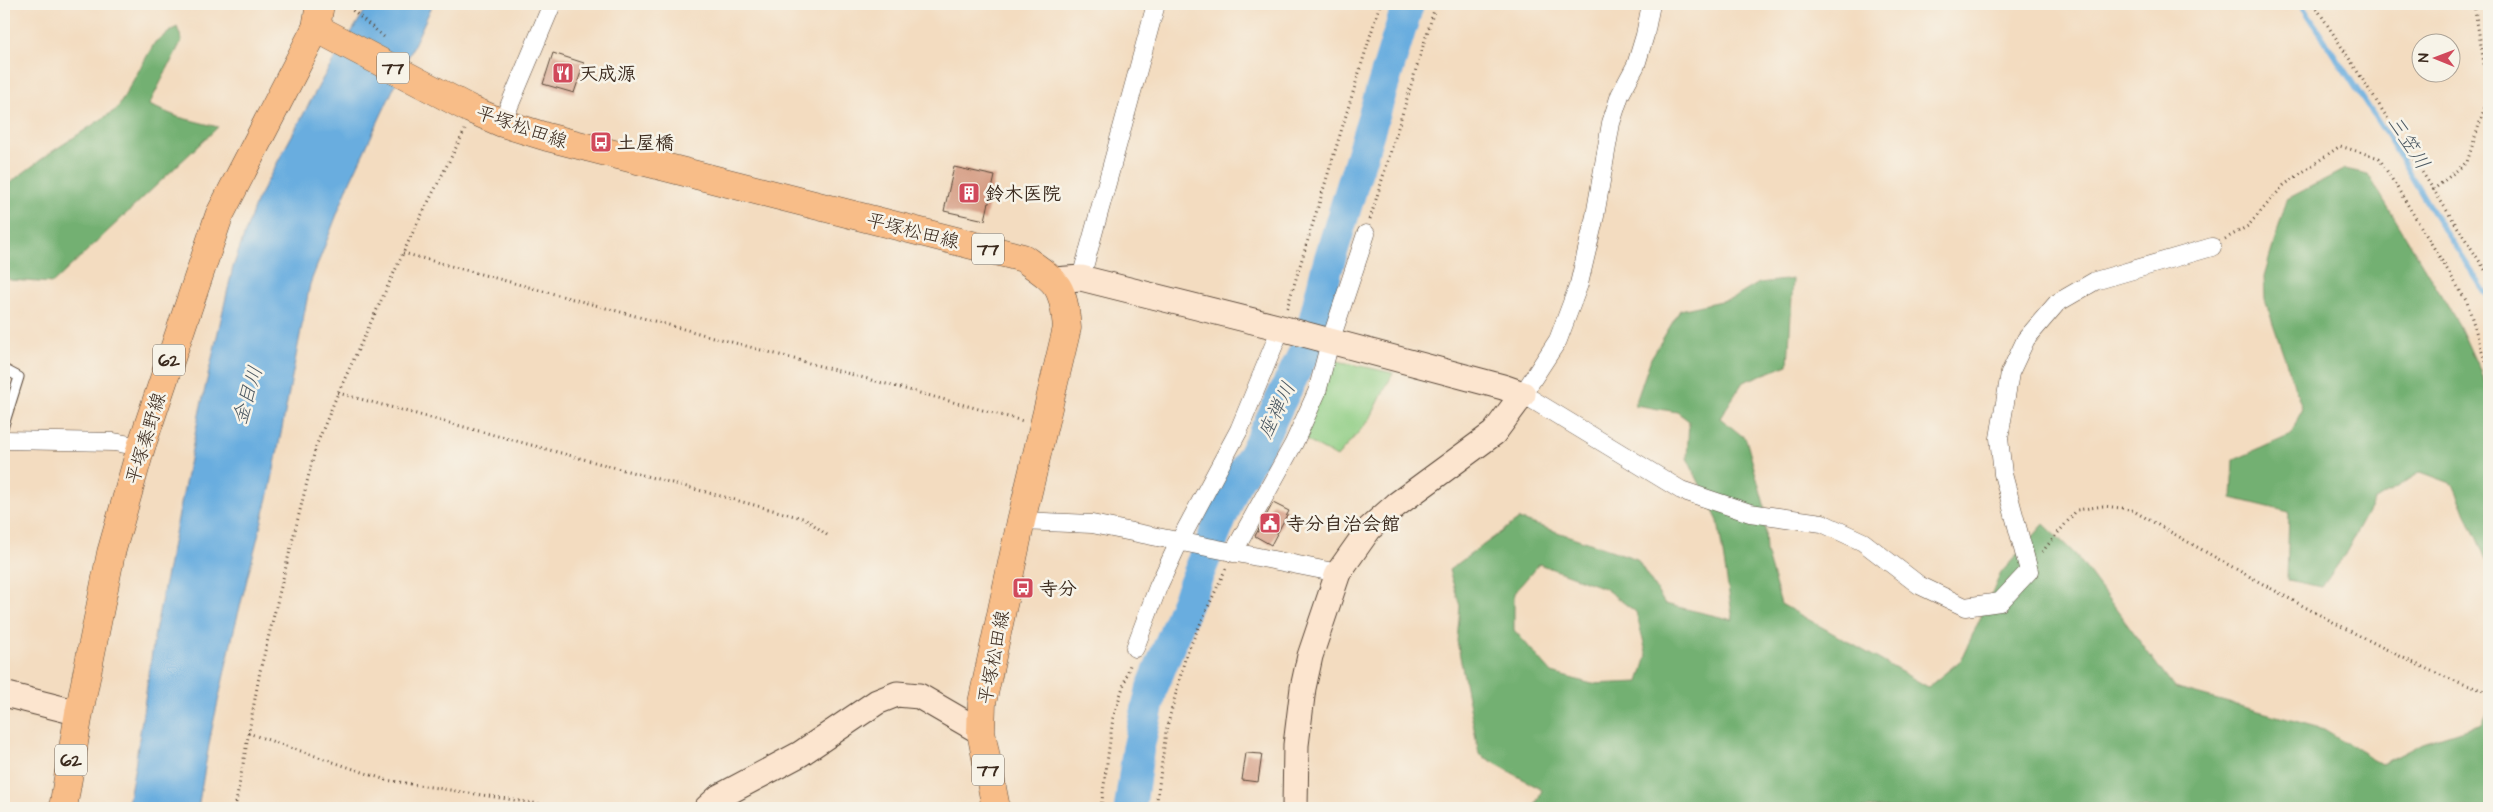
<svg xmlns="http://www.w3.org/2000/svg" width="2493" height="812" viewBox="0 0 2493 812" font-family="'Architects Daughter','Klee One',sans-serif">
	<style>
		.green { fill: #8fcd84; stroke: #657c51 }
		.forest { fill: #73b072; stroke: #576d48; fill-rule: evenodd }
		.water { fill: #69addf; stroke: #526c7e }
		.lines { fill: none; stroke-linecap: round; stroke-linejoin: round }
		.stream { stroke: #69addf; stroke-width: 5.5 }
		.river { stroke: #69addf; stroke-width: 32 }
		.building { fill: #d59c83 }
		.lane-casing { stroke: #574536; stroke-width: 11 }
		.street-casing { stroke: #574536; stroke-width: 19 }
		.secondary-casing { stroke: #574536; stroke-width: 27 }
		.primary-casing { stroke: #574536; stroke-width: 29 }
		.path { stroke: #574536; stroke-width: 3; stroke-dasharray: 1 4; stroke-linecap: butt }
		.lane { stroke: #fff; stroke-width: 9 }
		.street { stroke: #fff; stroke-width: 18 }
		.secondary { stroke: #fce5cf; stroke-width: 25 }
		.primary { stroke: #f8bd88; stroke-width: 28 }
		.labels { text-anchor: middle; stroke-width: 5; stroke-linejoin: round; paint-order: stroke }
		.shield { fill: #f7f3e8; stroke: #73665b; stroke-width: 1 }
		.shield-label { font-size: 18px; font-weight: bold; fill: #3b2a1e }
		.poi-label { font-size: 19px; font-weight: bold; fill: #3b2a1e; stroke: #f7f3e8; text-anchor: start }
		.street-label { font-size: 19px; fill: #3b2a1e; stroke: #f7f3e8 }
		.water-label { font-size: 20px; font-style: italic; fill: #4b5862; stroke: #f7f3e8 }
	</style>
	<rect width="100%" height="100%" fill="#f7f3e8"/>
	<filter id="ink" filterUnits="userSpaceOnUse"><feTurbulence type="fractalNoise" baseFrequency=".02" numOctaves="2"/><feDisplacementMap in="SourceGraphic" scale="10" xChannelSelector="R" yChannelSelector="G"/><feConvolveMatrix kernelMatrix="1 2 1 2 8 2 1 2 1" color-interpolation-filters="sRGB"/></filter>
	<filter id="wash" filterUnits="userSpaceOnUse"><feTurbulence type="fractalNoise" baseFrequency=".0096" numOctaves="4" result="noise"/><feDisplacementMap in="SourceGraphic" scale="20" xChannelSelector="R" yChannelSelector="G"/><feGaussianBlur stdDeviation="1.12" result="paint"/><feColorMatrix in="noise" values="0 0 0 0 0 0 0 0 0 0 0 0 0 0 0 0 0 1.4 0 .05"/><feComposite in="paint" operator="in"/></filter>
	<g filter="url(#wash)">
		<rect width="100%" height="100%" fill="#f3dcc0"/>
		<polygon class="green" points="1333,360 1393,373 1370,419 1337,457 1302,438"/>
		<g class="forest">
			<polygon points="177,27 182,40 149,105 178,117 218,127 53,283 10,280 4,275 4,187 50,153 117,109 155,42"/>
			<polygon points="2345,169 2368,174 2459,325 2489,391 2489,566 2453,484 2421,472 2374,501 2344,556 2322,587 2287,580 2289,512 2232,498 2234,460 2291,435 2302,408 2265,300 2264,276 2287,199"/>
			<path d="M1793 279 1788 365 1743 382 1720 418 1746 439 1764 504 1766 552 1781 604 1928 687 1961 660 2001 573 2044 524 2076 555 2174 688 2324 729 2382 764 2423 743 2482 724 2489 710V808H1534L1542 790 1479 754 1457 641 1460 606 1449 570 1519 519 1637 559 1665 604 1733 620 1718 521 1687 458 1689 421 1677 412 1635 405 1651 358 1680 310 1734 298 1759 283ZM1539 564 1604 588 1636 612 1647 656 1639 682 1592 684 1552 673 1514 630V593Z"/>
		</g>
		<polygon class="water" points="369,4 433,4 348,186 310,284 270,490 234,630 211,733 198,808 127,808 135,766 155,632 200,410 233,267 256,202 323,78"/>
		<g class="lines">
			<polyline class="stream" points="2301,4 2390,140 2432,211 2489,298"/>
			<polyline class="river" points="1130,808 1138,750 1152,688 1235,484 1253,456 1309,343 1327,268 1408,4"/>
		</g>
		<g id="blocks">
			<g class="building">
				<polygon points="553,53 584,63 574,93 543,84"/>
				<polygon points="954,167 995,176 985,220 944,211"/>
				<polygon points="1273,503 1289,511 1271,545 1255,536"/>
				<polygon points="1246,753 1262,754 1258,782 1242,780"/>
			</g>
		</g>
	</g>
	<g filter="url(#ink)">
		<use href="#blocks" fill-opacity="0" stroke="#574536" stroke-width="1"/>
		<g class="lines">
			<g class="lane-casing">
				<polyline id="lane" points="4,369 19,377 4,425"/>
			</g>
			<g class="street-casing">
				<g id="street">
					<polyline points="1651,4 1645,35 1636,65 1620,95 1611,123 1595,216 1579,284 1558,340 1523,394 1681,490 1750,513 1822,523 1863,542 1919,585 1965,607 2000,602 2029,571 2003,474 1999,438 2010,373 2026,339 2057,303 2095,281 2212,247"/>
					<polyline points="502,123 552,4"/>
					<polyline points="1081,278 1156,4"/>
					<polyline points="4,440 114,442 141,447"/>
					<polyline points="1021,521 1092,524 1338,573"/>
					<polyline points="1233,553 1294,443 1317,392 1330,342 1366,234"/>
					<polyline points="1135,648 1158,587 1179,542 1239,430 1281,328"/>
				</g>
			</g>
			<g class="secondary-casing">
				<g id="secondary">
					<polyline points="1054,280 1081,278 1281,328 1503,387 1523,394 1494,433 1396,505 1369,529 1338,573 1310,656 1303,688 1296,745 1295,808"/>
					<polyline points="4,694 79,713"/>
					<polyline points="707,808 719,797 800,754 877,702 897,694 919,696 981,732"/>
				</g>
			</g>
			<g class="primary-casing">
				<g id="primary">
					<path d="M316 28 470 109 502 123 547 137 1023 258C1058 283 1063 284 1067 328L1021 521 982 703 981 732 996 808"/>
					<polyline points="63,808 79,713 111,553 141,447 219,216 316,28 320,4"/>
				</g>
			</g>
			<g class="path">
				<polyline points="160,4 163,4"/>
				<polyline points="345,4 384,37"/>
				<polyline points="2314,4 2489,276"/>
				<polyline points="2474,4 2489,93"/>
				<polyline points="2433,190 2467,162 2489,94"/>
				<polyline points="1370,219 1436,4"/>
				<polyline points="2225,239 2248,226 2284,185 2340,146 2379,158 2467,302 2484,358 2489,366"/>
				<polyline points="403,253 1023,421"/>
				<polyline points="1287,308 1380,4"/>
				<polyline points="338,393 806,519 827,535"/>
				<path d="M2042 552 2077 510 2103 506 2130 509C2206 552 2282 596 2360 636 2404 658 2442 679 2489 692"/>
				<polyline points="248,733 386,780 565,808"/>
				<polyline points="235,808 260,671 316,446 338,393 412,234 465,130"/>
				<polyline points="1101,808 1113,718 1131,662"/>
				<polyline points="1156,808 1166,731 1186,655 1226,568"/>
			</g>
			<use href="#lane" class="lane"/>
			<use href="#street" class="street"/>
			<use href="#secondary" class="secondary"/>
			<use href="#primary" class="primary"/>
		</g>
	</g>
	<defs>
		<g id="restaurant-square" transform="scale(1.125)"><rect x="-9" y="-9" width="18" height="18" rx="4" fill="#d1495b" stroke="#f7f3e8"/><path d="M-5-6h1v4h1v-4h1v4h1v-4h1v5L-1.5 .5V6h-2V.5L-5-1ZM5-6V6H3V1.5H1.5Q1.5-4 5-6Z" fill="#fff"/></g>
		<g id="bus-square" transform="scale(1.125)"><rect x="-9" y="-9" width="18" height="18" rx="4" fill="#d1495b" stroke="#f7f3e8"/><path d="M-5-6H5V4H4V6H2V4H-2V6H-4V4H-5ZM-3.5-4V0h7V-4ZM-3.5 1.2v1.5H-2V1.2ZM2 1.2v1.5H3.5V1.2Z" fill="#fff"/></g>
		<g id="building-square" transform="scale(1.125)"><rect x="-9" y="-9" width="18" height="18" rx="4" fill="#d1495b" stroke="#f7f3e8"/><path d="M-4-6H4V6H1V3H-1V6H-4ZM-2.5-4.3h1.7v1.8h-1.7ZM.8-4.3h1.7v1.8H.8ZM-2.5-1h1.7V.8h-1.7ZM.8-1h1.7V.8H.8Z" fill="#fff"/></g>
		<g id="civic-square" transform="scale(1.125)"><rect x="-9" y="-9" width="18" height="18" rx="4" fill="#d1495b" stroke="#f7f3e8"/><path d="M-.6-6.5H3V-4.5H.6V-3L4-1V1h2V6H-6V1h2V-1L-.6-3ZM-1.2 2.5V6h2.4V2.5Z" fill="#fff"/></g>
	</defs>
	<g fill-rule="evenodd">
		<use href="#restaurant-square" x="563" y="73"/>
		<use href="#bus-square" x="601" y="142"/>
		<use href="#building-square" x="969" y="193"/>
		<use href="#civic-square" x="1270" y="523"/>
		<use href="#bus-square" x="1023" y="588"/>
	</g>
	<g class="labels">
		<g class="shield">
			<rect x="377" y="52.5" width="32" height="31" rx="4"/>
			<rect x="972" y="233.5" width="32" height="31" rx="4"/>
			<rect x="153" y="344.5" width="32" height="31" rx="4"/>
			<rect x="55" y="744.5" width="32" height="31" rx="4"/>
			<rect x="972" y="754.5" width="32" height="31" rx="4"/>
		</g>
		<g class="shield-label">
			<text x="393" y="74">77</text>
			<text x="988" y="255">77</text>
			<text x="169" y="366">62</text>
			<text x="71" y="766">62</text>
			<text x="988" y="776">77</text>
		</g>
		<g class="poi-label">
			<text x="579" y="80">天成源</text>
			<text x="617" y="149">土屋橋</text>
			<text x="985" y="200">鈴木医院</text>
			<text x="1286" y="530">寺分自治会館</text>
			<text x="1039" y="595">寺分</text>
		</g>
		<g class="street-label">
			<text transform="translate(522 126) rotate(19)" y="7">平塚松田線</text>
			<text transform="translate(913 230) rotate(14)" y="7">平塚松田線</text>
			<text transform="translate(145 438) rotate(-73)" y="7">平塚秦野線</text>
			<text transform="translate(993 657) rotate(-79)" y="7">平塚松田線</text>
		</g>
		<g class="water-label">
			<text transform="translate(2409 142) rotate(57)" y="7">三笠川</text>
			<text transform="translate(247 395) rotate(-73)" y="7">金目川</text>
			<text transform="translate(1276 410) rotate(-64)" y="7">座禅川</text>
		</g>
	</g>
	<rect width="2493" height="812" fill="none" stroke="#f7f3e8" stroke-width="20"/>
	<g transform="translate(2436 58) rotate(271)"><circle r="24" fill="#f7f3e8" stroke="#aca397"/>
	<path d="M0-4L9 19L0 12L-9 19Z" fill="#d1495b"/>
	<text y="-8" font-size="14" font-weight="bold" text-anchor="middle" fill="#3b2a1e">N</text>
	</g>
</svg>
